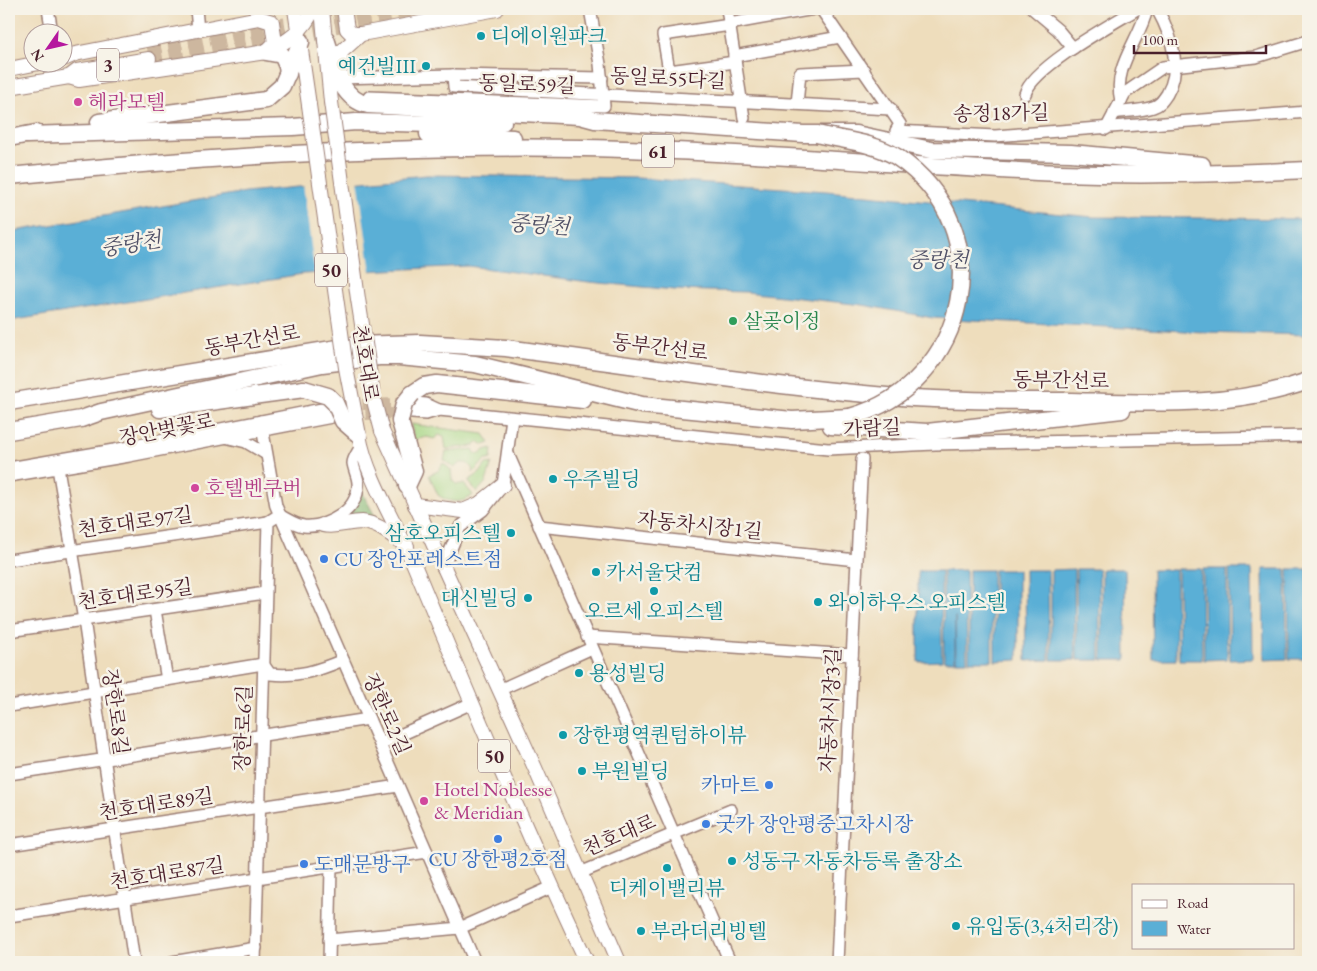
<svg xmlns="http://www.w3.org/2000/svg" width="1317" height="971" viewBox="0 0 1317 971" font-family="'EB Garamond','Noto Serif KR',serif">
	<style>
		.green { fill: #a6d683; stroke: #787a57 }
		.forest { fill: #84b771; stroke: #676b4e }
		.water { fill: #5aafd6; stroke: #526780 }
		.pier { fill: #eeddbc }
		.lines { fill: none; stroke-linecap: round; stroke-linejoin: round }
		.minor-tunnel { stroke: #cdb79f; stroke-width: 11; stroke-dasharray: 11 5.5; stroke-linecap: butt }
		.major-tunnel { stroke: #cdb79f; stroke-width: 14; stroke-dasharray: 14 7; stroke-linecap: butt }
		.minor-casing { stroke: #9c7e74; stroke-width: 14 }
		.major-casing { stroke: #9c7e74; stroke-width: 16 }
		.highway-casing { stroke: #9c7e74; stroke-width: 19 }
		.minor { stroke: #fff; stroke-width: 11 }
		.major { stroke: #fff; stroke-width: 14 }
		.highway { stroke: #fff; stroke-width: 16 }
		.major-bridge-casing { stroke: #9c7e74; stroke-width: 16; stroke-linecap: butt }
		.highway-bridge-casing { stroke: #9c7e74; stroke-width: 19; stroke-linecap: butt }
		.major-bridge { stroke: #fff; stroke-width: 14 }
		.highway-bridge { stroke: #fff; stroke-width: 16 }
		.culture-dot { fill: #0f9aa8; stroke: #f7f3e8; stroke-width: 2 }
		.hotel-dot { fill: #d1479c; stroke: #f7f3e8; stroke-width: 2 }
		.leisure-dot { fill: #2e9e5b; stroke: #f7f3e8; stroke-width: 2 }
		.shop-dot { fill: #3f7fe0; stroke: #f7f3e8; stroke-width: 2 }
		.labels { text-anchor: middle; stroke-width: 5; stroke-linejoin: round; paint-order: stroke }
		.shield { fill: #f7f3e8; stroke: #7e5f64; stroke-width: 1 }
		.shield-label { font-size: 19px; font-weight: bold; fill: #4a1f2b }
		.culture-label { font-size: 20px; fill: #0d838f; stroke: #f7f3e8; text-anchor: start }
		.street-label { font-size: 20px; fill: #4a1f2b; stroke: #f7f3e8 }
		.hotel-label { font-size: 20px; fill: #b23c85; stroke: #f7f3e8; text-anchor: start }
		.leisure-label { font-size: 20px; fill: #27864d; stroke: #f7f3e8; text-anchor: start }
		.shop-label { font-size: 20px; fill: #366cbe; stroke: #f7f3e8; text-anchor: start }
		.water-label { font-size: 21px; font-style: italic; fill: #505167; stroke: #f7f3e8 }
	</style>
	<rect width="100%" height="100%" fill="#f7f3e8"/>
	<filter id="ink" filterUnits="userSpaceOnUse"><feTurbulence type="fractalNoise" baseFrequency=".02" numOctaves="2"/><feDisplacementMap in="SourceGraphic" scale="10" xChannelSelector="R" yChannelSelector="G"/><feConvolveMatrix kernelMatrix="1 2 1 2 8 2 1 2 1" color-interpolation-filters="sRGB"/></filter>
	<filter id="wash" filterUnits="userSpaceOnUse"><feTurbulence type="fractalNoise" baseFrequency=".0096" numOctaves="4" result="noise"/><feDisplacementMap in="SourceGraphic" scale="20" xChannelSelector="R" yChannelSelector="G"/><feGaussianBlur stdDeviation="1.12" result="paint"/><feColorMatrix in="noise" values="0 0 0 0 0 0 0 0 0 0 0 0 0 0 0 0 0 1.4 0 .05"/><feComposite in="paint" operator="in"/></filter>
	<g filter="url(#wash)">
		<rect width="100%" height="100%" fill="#eeddbc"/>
		<g class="green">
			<polygon points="411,424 484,434 490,443 484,445 479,442 474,446 446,449 444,437 439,435 434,439 427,437 414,440"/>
			<polygon points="492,448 491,459 484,461 473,473 472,468 467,463 460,463 454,468 444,460 446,452 473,449 476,454 480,454 485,450"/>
			<path d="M443 463 451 470 452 480 456 484H464L473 495C462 504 449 503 438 495L429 475 438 471Z"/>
			<polygon points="492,463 486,482 477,492 468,481 480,473 486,464"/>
		</g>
		<polygon class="forest" points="362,492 377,520 339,520"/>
		<g class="water">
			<polygon points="427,175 637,178 826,191 1093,217 1308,219 1308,335 1204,332 933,318 863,305 746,292 675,290 589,282 468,266 303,274 9,321 9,232 245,192"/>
			<polygon points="1074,569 1075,660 1051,660 1051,570"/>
			<polygon points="1076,569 1099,569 1100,660 1077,660"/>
			<polygon points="1102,569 1125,569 1126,660 1102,660"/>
			<polygon points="1201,569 1202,660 1179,660 1178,569"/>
			<polygon points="1203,569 1227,569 1227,659 1204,660"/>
			<polygon points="1229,569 1252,569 1253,659 1230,660"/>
			<polygon points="1263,569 1286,569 1287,659 1264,660"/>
			<polygon points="1288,569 1308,569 1308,659 1289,659"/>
			<polygon points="966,570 967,661 956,661 955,617 955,661 944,661 943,571"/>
			<rect x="969" y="570" width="23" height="91"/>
			<polygon points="994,570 1018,570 1018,660 995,661"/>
			<polygon points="1025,570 1048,570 1049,660 1026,661"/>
			<polygon points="1152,570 1176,570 1176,660 1153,660"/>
			<polygon points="918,571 941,571 942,661 918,662"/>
		</g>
		<polygon class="pier" points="358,179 371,273 315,276 303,184"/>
	</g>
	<g filter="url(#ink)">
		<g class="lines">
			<g class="minor-tunnel">
				<polyline points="346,405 410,403"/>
				<polyline points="349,415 408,413"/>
			</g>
			<g class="major-tunnel">
				<polyline points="147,48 374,9"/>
				<polyline points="149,59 434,9"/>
			</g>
			<g class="minor-casing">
				<g id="minor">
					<polyline points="48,9 52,32"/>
					<polyline points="196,9 198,30"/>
					<polyline points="727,9 744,118"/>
					<polyline points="821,9 900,124 896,131 995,136 1308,112"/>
					<polyline points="1033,9 1058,30 1073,48"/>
					<polyline points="729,24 814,9"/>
					<polyline points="730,25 663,35 669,71 735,62"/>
					<polyline points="734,56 840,37"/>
					<polyline points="453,75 454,87 891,109"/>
					<polyline points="339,78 453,75 602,78"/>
					<path d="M1025 94C1033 67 1112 24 1137 9"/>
					<polyline points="369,97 604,106 600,64 590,9"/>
					<path d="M1121 101C1112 67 1140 40 1147 9"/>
					<polyline points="797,104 800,73 864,70"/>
					<path d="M1114 113C1126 111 1142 111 1153 107 1160 105 1163 100 1167 94 1183 67 1171 34 1157 9"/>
					<polyline points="1106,129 1125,93 1163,67 1256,57 1308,41"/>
					<polyline points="414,403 426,404 439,410"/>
					<polyline points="412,413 426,414 439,410 828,449 935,444 1308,436"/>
					<polyline points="261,421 276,506 475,962"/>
					<polyline points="229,438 246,442 266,454"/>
					<polyline points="508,454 730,962"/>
					<polyline points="9,468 114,450 327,408"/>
					<polyline points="58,468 84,620 134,962"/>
					<polyline points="9,476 129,456 332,417"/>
					<path d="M279 515C287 519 295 525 304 526 327 528 357 511 358 486 359 478 354 471 353 463 353 458 359 451 361 446"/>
					<polyline points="539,526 856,560"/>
					<polyline points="9,560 268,522"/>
					<polyline points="443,568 460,527 483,510 503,485 512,418"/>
					<polyline points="155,610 167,680"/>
					<polyline points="9,631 265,593"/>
					<polyline points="587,637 852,655"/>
					<polyline points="499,690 592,648"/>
					<path d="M9 706 263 664 270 674C298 677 317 671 343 660"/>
					<polyline points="380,744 472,703"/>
					<polyline points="9,774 369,719"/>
					<polyline points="9,845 398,786"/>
					<polyline points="580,873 731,810"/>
					<polyline points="9,916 427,852"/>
					<polyline points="329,940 460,928 552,887"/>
					<polyline points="172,962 256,948"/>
					<polyline points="255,962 268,522 279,515"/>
					<polyline points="329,962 331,867"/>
					<polyline points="837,962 862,459"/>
				</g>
			</g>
			<g class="major-casing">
				<g id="major">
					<polyline points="295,9 309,105"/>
					<polyline points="322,9 331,102"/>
					<polyline points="344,9 347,29 352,34 361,34 497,9"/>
					<polyline points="66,58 75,54 259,18 272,22 275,43 267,51"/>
					<polyline points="9,69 44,62"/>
					<polyline points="339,74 341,52 361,34"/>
					<path d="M69 77 79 80 266 52C287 42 304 31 313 9"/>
					<polyline points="9,87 69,77 77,71 149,59"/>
					<polyline points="382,431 535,768 619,962"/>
					<path d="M359 435C366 477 398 526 415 567 470 700 526 832 587 962"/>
					<polyline points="415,505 463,511 479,504 503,485"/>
					<path d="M323 525C336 528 348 522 362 522 379 523 393 537 407 546"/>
				</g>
			</g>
			<g class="highway-casing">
				<g id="highway">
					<path d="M326 39C335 64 338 98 368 105L580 116 595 120 803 134H856L931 150 1071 153 1202 165"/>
					<polyline points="266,52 282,55 287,66 288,74"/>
					<polyline points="99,122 266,100 282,86 301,42"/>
					<polyline points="428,134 513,138"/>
					<polyline points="27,135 293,127 356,122 433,124 503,122"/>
					<polyline points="9,138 36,133"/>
					<path d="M9 176C200 157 391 145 583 148 742 151 901 166 1060 173 1143 176 1225 174 1308 170"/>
					<polyline points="412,394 424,386 437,384 583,400"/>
					<path d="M9 402 356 345 420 343 506 348C641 366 777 388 913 398 966 401 1019 401 1071 401 1151 403 1232 408 1308 381"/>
					<polyline points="160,409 304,389"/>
					<polyline points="400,421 414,471 407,486"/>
					<polyline points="831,426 927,432 1122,410"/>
					<polyline points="9,431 81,419 101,412 322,364 379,357 399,357 475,364 642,405 792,420 850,417"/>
				</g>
			</g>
			<use href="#minor" class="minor"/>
			<use href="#major" class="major"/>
			<use href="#highway" class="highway"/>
			<g class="major-bridge-casing">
				<g id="major-bridge">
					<polyline points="331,102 358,299 374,401 382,431"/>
					<polyline points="309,105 346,368 359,435"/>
				</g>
			</g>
			<g class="highway-bridge-casing">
				<g id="highway-bridge">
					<path d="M817 134C844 141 873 142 897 157 1003 228 970 384 850 417"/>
					<polyline points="304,389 328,396 335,403 343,421 359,435"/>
					<polyline points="400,421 404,404 412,394"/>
				</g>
			</g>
			<use href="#major-bridge" class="major-bridge"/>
			<use href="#highway-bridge" class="highway-bridge"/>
		</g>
	</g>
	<g class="culture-dot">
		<circle cx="481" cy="36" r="5"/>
		<circle cx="426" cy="66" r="5"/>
		<circle cx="553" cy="479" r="5"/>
		<circle cx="511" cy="533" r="5"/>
		<circle cx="596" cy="572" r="5"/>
		<circle cx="654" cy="591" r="5"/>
		<circle cx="528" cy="598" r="5"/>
		<circle cx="818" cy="602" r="5"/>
		<circle cx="579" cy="673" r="5"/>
		<circle cx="563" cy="735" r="5"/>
		<circle cx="582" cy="771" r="5"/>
		<circle cx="732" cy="861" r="5"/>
		<circle cx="667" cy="868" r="5"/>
		<circle cx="956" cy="926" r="5"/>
		<circle cx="641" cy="931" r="5"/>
	</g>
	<g class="hotel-dot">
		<circle cx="78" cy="102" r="5"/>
		<circle cx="195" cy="488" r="5"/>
		<circle cx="424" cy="801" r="5"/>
	</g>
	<circle class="leisure-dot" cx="733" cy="321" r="5"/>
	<g class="shop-dot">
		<circle cx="324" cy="559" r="5"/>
		<circle cx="769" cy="785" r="5"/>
		<circle cx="706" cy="824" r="5"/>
		<circle cx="498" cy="839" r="5"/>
		<circle cx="304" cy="864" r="5"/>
	</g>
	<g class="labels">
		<g class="shield">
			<rect x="97" y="48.5" width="22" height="33" rx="4"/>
			<rect x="642" y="134.5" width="32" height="33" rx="4"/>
			<rect x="315" y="253.5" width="32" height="33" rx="4"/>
			<rect x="478" y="739.5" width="32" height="33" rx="4"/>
		</g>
		<g class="shield-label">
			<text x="108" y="72">3</text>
			<text x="658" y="158">61</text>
			<text x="331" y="277">50</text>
			<text x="494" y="763">50</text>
		</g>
		<g class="culture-label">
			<text x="491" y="43">디에이원파크</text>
			<text x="416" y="73" text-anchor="end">예건빌III</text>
			<text x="563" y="486">우주빌딩</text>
			<text x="501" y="540" text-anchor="end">삼호오피스텔</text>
			<text x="606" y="579">카서울닷컴</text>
			<text x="518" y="605" text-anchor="end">대신빌딩</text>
			<text x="828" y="609">와이하우스 오피스텔</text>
			<text x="654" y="618" text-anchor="middle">오르세 오피스텔</text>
			<text x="589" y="680">용성빌딩</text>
			<text x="573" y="742">장한평역퀀텀하이뷰</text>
			<text x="592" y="778">부원빌딩</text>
			<text x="742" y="868">성동구 자동차등록 출장소</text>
			<text x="667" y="895" text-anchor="middle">디케이밸리뷰</text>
			<text x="966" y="933">유입동(3,4처리장)</text>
			<text x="651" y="938">부라더리빙텔</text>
		</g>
		<g class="street-label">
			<text transform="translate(668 78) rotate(3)" y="7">동일로55다길</text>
			<text transform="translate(527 84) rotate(2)" y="7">동일로59길</text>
			<text transform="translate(1001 113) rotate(-1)" y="7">송정18가길</text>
			<text transform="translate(252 340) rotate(-10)" y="7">동부간선로</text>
			<text transform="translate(660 347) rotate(7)" y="7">동부간선로</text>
			<text transform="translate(366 363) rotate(81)" y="7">천호대로</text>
			<text transform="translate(1061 380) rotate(1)" y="7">동부간선로</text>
			<text transform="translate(872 428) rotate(-3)" y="7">가람길</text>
			<text transform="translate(167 429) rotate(-11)" y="7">장안벚꽃로</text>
			<text transform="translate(135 522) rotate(-8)" y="7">천호대로97길</text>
			<text transform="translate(700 525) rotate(6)" y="7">자동차시장1길</text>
			<text transform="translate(135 594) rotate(-8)" y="7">천호대로95길</text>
			<text transform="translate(830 710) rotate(-87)" y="7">자동차시장3길</text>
			<text transform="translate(116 712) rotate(82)" y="7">장한로8길</text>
			<text transform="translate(387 714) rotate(66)" y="7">장한로2길</text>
			<text transform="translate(243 728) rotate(-88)" y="7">장한로6길</text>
			<text transform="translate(156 804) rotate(-9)" y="7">천호대로89길</text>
			<text transform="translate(619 835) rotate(-23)" y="7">천호대로</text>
			<text transform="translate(167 873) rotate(-9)" y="7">천호대로87길</text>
		</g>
		<g class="hotel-label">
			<text x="88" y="109">헤라모텔</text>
			<text x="205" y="495">호텔벤쿠버</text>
			<text x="434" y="796">Hotel Noblesse<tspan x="434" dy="23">&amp; Meridian</tspan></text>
		</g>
		<g class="leisure-label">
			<text x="743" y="328">살곶이정</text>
		</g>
		<g class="shop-label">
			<text x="334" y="566">CU 장안포레스트점</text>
			<text x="759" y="792" text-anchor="end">카마트</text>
			<text x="716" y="831">굿카 장안평중고차시장</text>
			<text x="498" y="866" text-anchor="middle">CU 장한평2호점</text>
			<text x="314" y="871">도매문방구</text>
		</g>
		<g class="water-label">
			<text transform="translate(539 225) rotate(4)" y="7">중랑천</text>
			<text transform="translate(131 244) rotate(-9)" y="7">중랑천</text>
			<text x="938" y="267">중랑천</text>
		</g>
	</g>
	<rect width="1317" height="971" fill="none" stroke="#f7f3e8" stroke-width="30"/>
	<rect x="1132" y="884" width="162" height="65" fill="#f7f3e8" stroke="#b29e9c"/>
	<rect x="1142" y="900" width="25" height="8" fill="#ffffff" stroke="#b29e9c"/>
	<text x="1177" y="908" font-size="15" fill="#4a1f2b">Road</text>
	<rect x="1142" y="921" width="25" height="15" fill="#5aafd6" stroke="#b29e9c"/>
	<text x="1177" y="934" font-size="15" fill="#4a1f2b">Water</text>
	<g transform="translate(48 48) rotate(236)"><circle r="24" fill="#f7f3e8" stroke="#b29e9c"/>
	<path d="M0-4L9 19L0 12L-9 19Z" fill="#b5179e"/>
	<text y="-8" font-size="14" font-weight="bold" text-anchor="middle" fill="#4a1f2b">N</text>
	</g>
	<path d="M1134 45v8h132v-8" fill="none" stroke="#4a1f2b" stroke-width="2.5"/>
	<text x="1142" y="45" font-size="15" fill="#4a1f2b" stroke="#f7f3e8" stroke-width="4" paint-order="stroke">100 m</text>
</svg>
